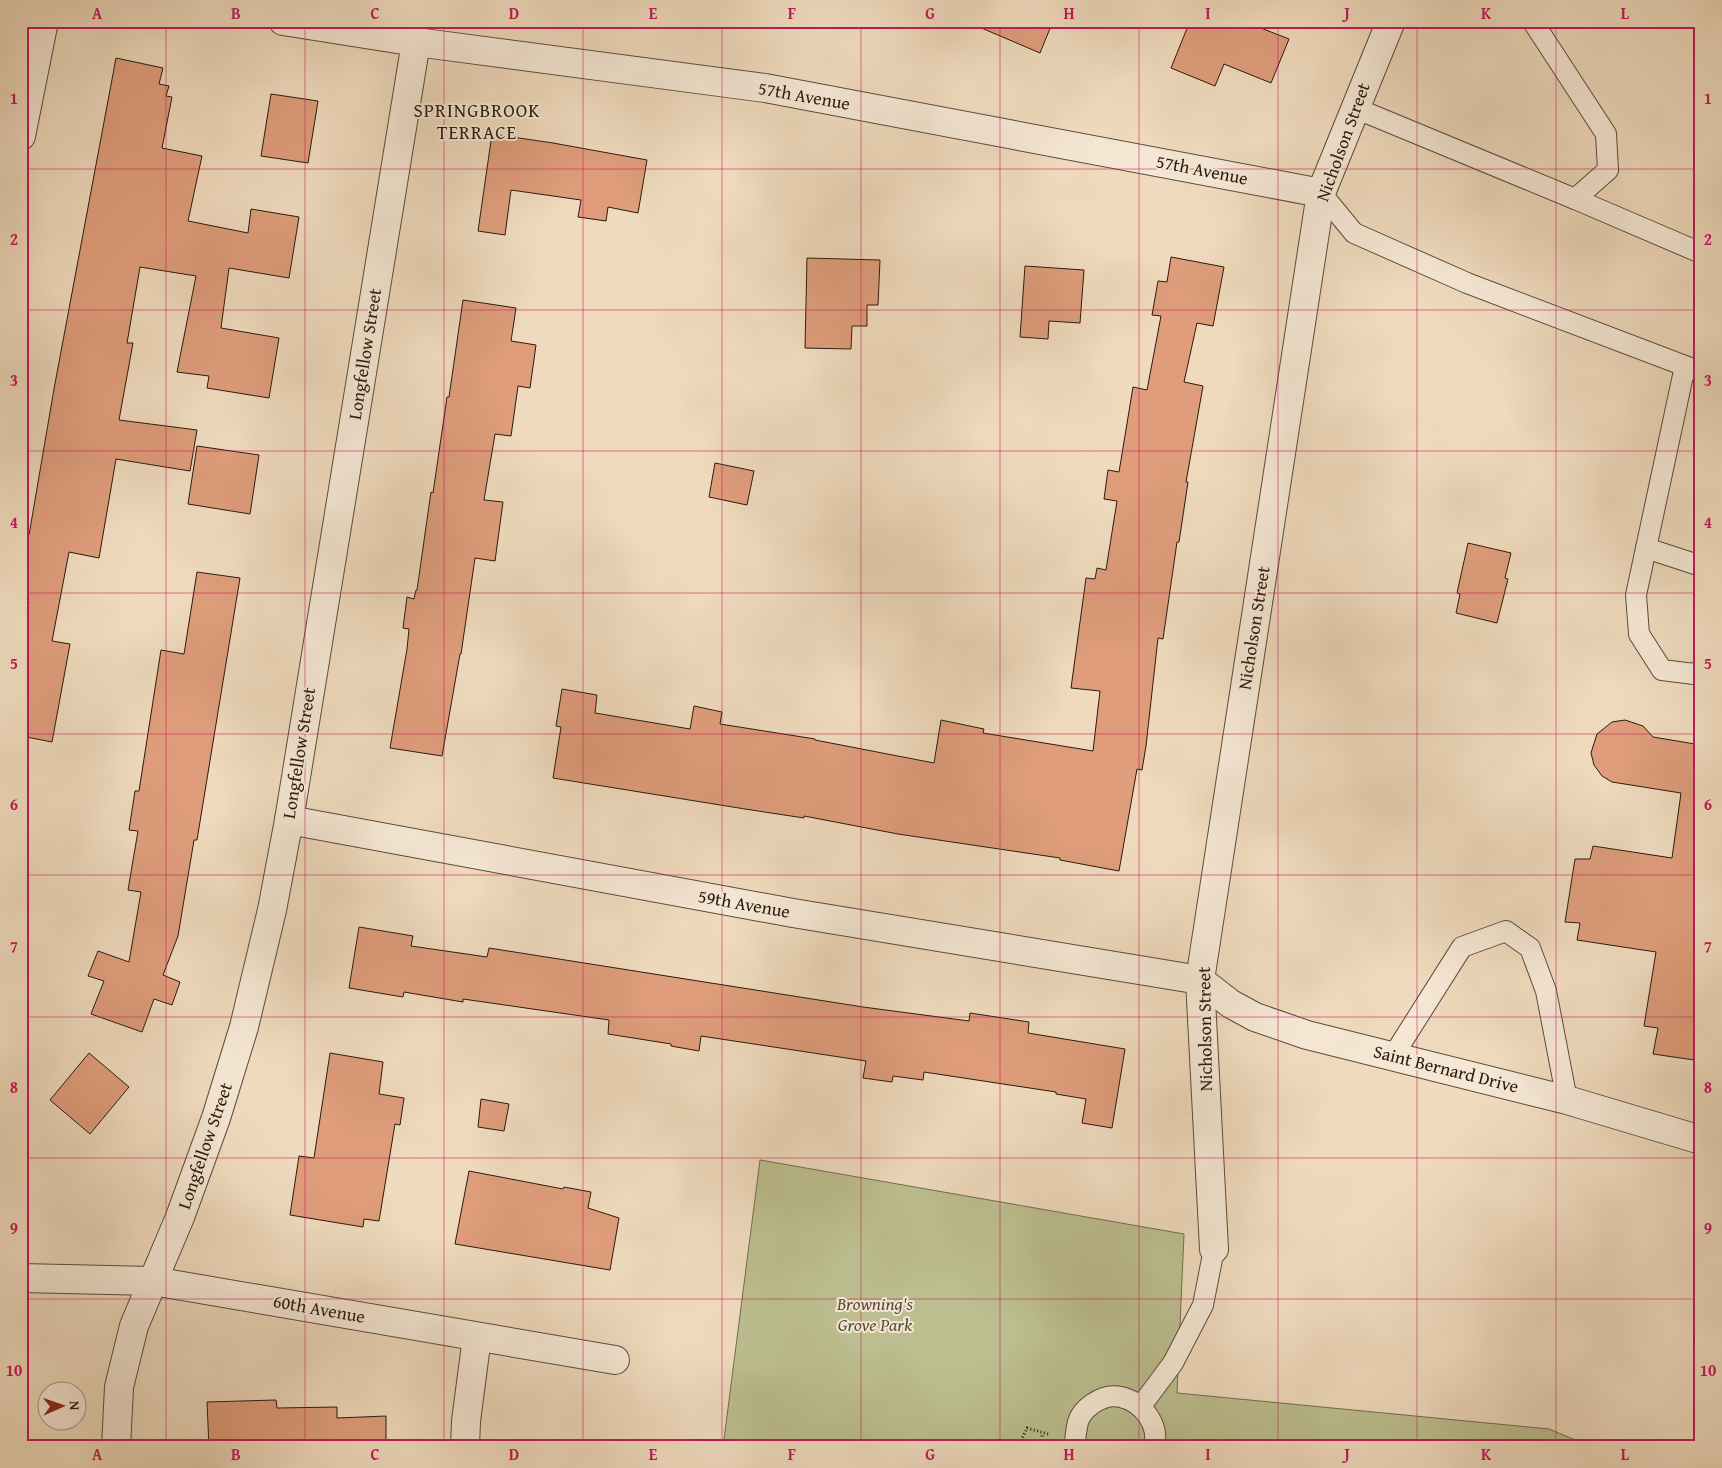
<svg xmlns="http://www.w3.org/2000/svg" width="1722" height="1468" viewBox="0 0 1722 1468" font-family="'Gentium Book Plus',serif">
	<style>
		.green { fill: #bcbe8f; stroke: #726c50 }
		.building { fill: #df9d7b; stroke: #281b10 }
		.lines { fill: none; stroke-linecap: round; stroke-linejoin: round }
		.service-casing { stroke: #5a4b3b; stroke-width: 22 }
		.minor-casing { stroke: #5a4b3b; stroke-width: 30 }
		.path { stroke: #281b10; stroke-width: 3; stroke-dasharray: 1 2.5; stroke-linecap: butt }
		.service { stroke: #f5e7d4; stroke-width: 20 }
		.minor { stroke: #f5e7d4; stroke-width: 28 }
		.grid { fill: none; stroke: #c2185b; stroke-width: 1; stroke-opacity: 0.55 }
		.labels { text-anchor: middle; stroke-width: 4; stroke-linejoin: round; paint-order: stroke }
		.street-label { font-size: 18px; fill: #281b10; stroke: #f5e7d4 }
		.park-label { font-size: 18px; font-style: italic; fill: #544c36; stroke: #f5e7d4 }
		.neighbourhood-label { font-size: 19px; letter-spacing: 1px; fill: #281b10; stroke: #f5e7d4 }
		.neatline { fill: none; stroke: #c2185b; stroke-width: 2 }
		.grid-label { font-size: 16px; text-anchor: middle; font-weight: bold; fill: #c2185b }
	</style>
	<rect width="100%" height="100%" fill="#efdabd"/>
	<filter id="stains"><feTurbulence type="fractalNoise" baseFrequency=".004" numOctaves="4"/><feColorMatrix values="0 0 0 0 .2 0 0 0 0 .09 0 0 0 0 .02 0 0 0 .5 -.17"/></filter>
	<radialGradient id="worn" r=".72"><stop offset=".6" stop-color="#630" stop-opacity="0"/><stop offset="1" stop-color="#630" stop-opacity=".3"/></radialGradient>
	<polygon class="green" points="760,1160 1184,1234 1177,1393 1549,1429 1592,1447 723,1447"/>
	<g class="building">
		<polygon points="965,21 1053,21 1040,53"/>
		<polygon points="1190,21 1243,21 1289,39 1271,83 1224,64 1215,86 1171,68"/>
		<polygon points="116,58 163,68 159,84 169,86 166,96 172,97 162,148 202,156 188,221 248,233 251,209 299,217 289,278 229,268 221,328 279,338 269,398 207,388 209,376 177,372 196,276 140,267 127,343 133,343 119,420 197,430 190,471 116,459 99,558 69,552 52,641 70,644 52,742 21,736 21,643 29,602 21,600 21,567 27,535 29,535 54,389"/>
		<polygon points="271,94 318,101 308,163 261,156"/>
		<polygon points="492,134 553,143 647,160 638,213 608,207 606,221 578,217 581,200 511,190 505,235 478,231"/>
		<polygon points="1171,257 1224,267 1213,326 1197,323 1184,382 1203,386 1186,482 1188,482 1179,542 1177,542 1163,639 1158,638 1146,746 1142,770 1137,769 1119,871 1060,860 1060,858 898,834 804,816 804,818 745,809 553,778 561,727 556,726 562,689 597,695 595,713 690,729 694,706 722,712 720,724 815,739 815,740 934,763 941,720 984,729 983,733 1093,751 1100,691 1071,688 1086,578 1095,579 1097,568 1106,570 1117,501 1104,499 1108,470 1119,472 1133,387 1147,390 1161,316 1152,315 1158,281 1167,282"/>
		<polygon points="807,258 880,260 878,305 867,305 867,326 852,326 851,349 805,348"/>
		<polygon points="1025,266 1084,270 1080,323 1049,321 1048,339 1020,337"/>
		<polygon points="463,300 516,308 511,341 536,345 530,388 518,386 511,436 495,434 484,500 503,502 495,561 475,558 461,654 460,654 442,756 390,748 407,649 409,629 403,628 407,597 414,599 416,590 417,590 431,492 433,493 447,397 449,397"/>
		<polygon points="197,446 259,455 250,514 188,504"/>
		<polygon points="715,463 754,471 747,505 709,497"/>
		<polygon points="1468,543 1511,553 1505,578 1508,579 1497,623 1456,613 1460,594 1457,593"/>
		<polygon points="197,572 240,578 197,840 194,840 178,936 163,975 180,982 172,1005 154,999 142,1032 91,1014 104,981 88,976 98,951 129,962 141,892 128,890 138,831 129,830 135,791 139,791 161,650 184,654"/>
		<polygon points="1625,720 1643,726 1653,737 1701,745 1701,1061 1653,1054 1658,1028 1644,1026 1656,952 1577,940 1580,923 1565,922 1575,859 1590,859 1593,846 1672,858 1681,793 1612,782 1602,776 1594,765 1591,753 1597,734 1612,722"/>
		<polygon points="359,927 413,936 411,946 487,957 489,948 863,1007 969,1021 970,1013 1029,1022 1028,1033 1125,1049 1112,1128 1082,1123 1086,1099 1056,1094 1056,1092 924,1072 923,1080 893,1076 892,1082 863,1078 866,1061 701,1036 699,1051 671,1046 671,1044 608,1034 609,1020 463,999 463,1002 404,992 403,997 349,988"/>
		<polygon points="89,1053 129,1087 90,1134 50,1100"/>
		<polygon points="330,1053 383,1062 379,1094 404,1098 400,1125 395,1124 379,1221 364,1219 363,1227 290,1215 299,1156 314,1158"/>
		<polygon points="481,1099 509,1104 504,1131 478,1127"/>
		<polygon points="469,1171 563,1189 564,1187 591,1192 588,1208 619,1218 610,1270 455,1244"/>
		<polygon points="276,1400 277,1408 337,1407 337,1418 386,1416 386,1447 209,1447 207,1402"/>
	</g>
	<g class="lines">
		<g class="service-casing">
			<g id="service">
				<polyline points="1355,108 1575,199 1608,170 1606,134 1535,25 1536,21"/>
				<polyline points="1321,193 1354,233 1467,283 1701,372"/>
				<polyline points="1575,199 1701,253"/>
				<polyline points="1685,366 1636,595 1639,634 1662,670 1694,674 1701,670"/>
				<polyline points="1646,548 1701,566"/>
				<polyline points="1393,1056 1462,947 1506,931 1530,948 1546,991 1567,1100"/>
				<polyline points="1141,1406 1173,1363 1203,1305 1214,1249"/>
				<path d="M1076 1447C1074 1440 1076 1434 1077 1427 1079 1409 1102 1393 1121 1397 1142 1402 1160 1424 1154 1447"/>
			</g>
		</g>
		<g class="minor-casing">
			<g id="minor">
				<polyline points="283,21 416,42 765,88 1321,193"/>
				<polyline points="21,136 44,21"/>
				<polyline points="289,820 793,913 1200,980 1231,1004 1255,1017 1307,1035 1567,1100 1701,1140"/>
				<polyline points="1214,1249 1200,980 1321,193 1391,21"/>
				<polyline points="21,1278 153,1281 615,1360"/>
				<polyline points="116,1447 119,1387 134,1326 180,1217 216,1118 244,1027 272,910 289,820 416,42"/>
				<polyline points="465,1447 466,1421 477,1337"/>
			</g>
		</g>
		<g class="path">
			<polyline points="1018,1447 1027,1428 1048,1434"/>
			<polyline points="1042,1447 1042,1433"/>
		</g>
		<use href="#service" class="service"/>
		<use href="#minor" class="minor"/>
	</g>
	<path class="grid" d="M166 21V1447M305 21V1447M444 21V1447M583 21V1447M722 21V1447M861 21V1447M1000 21V1447M1139 21V1447M1278 21V1447M1417 21V1447M1556 21V1447M21 169H1701M21 310H1701M21 451H1701M21 593H1701M21 734H1701M21 875H1701M21 1017H1701M21 1158H1701M21 1299H1701"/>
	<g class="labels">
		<g class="street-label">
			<text transform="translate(804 96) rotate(10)" y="6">57th Avenue</text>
			<text transform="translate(1343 142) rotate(-70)" y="6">Nicholson Street</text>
			<text transform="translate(1202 170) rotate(11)" y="6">57th Avenue</text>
			<text transform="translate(365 354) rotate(-81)" y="6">Longfellow Street</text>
			<text transform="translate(1254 628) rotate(-81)" y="6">Nicholson Street</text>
			<text transform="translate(299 753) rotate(-81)" y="6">Longfellow Street</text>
			<text transform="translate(744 904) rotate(10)" y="6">59th Avenue</text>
			<text transform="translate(1205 1029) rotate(-91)" y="6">Nicholson Street</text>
			<text transform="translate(1446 1069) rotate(14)" y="6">Saint Bernard Drive</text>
			<text transform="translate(205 1146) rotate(-71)" y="6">Longfellow Street</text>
			<text transform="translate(319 1309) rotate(10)" y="6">60th Avenue</text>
		</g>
		<g class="park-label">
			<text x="875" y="1310">Browning's<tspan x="875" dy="21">Grove Park</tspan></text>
		</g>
		<g class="neighbourhood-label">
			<text x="477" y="117">SPRINGBROOK<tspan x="477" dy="22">TERRACE</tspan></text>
		</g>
	</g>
	<rect width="1722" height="1468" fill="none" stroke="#efdabd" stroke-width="55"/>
	<g transform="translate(62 1406) rotate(88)"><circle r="24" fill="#f5e7d4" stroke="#a39586"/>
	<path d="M0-4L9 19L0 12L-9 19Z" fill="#8f2418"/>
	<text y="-8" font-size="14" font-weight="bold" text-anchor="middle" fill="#281b10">N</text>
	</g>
	<rect x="28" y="28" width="1666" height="1412" class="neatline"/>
	<g class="grid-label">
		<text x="97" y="19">A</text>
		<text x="236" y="19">B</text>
		<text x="375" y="19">C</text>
		<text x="514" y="19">D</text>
		<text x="653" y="19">E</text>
		<text x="792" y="19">F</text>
		<text x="930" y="19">G</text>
		<text x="1069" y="19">H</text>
		<text x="1208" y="19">I</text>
		<text x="1347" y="19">J</text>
		<text x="1486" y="19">K</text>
		<text x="1625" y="19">L</text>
		<text x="14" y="104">1</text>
		<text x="1708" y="104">1</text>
		<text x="14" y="245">2</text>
		<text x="1708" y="245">2</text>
		<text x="14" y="386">3</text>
		<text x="1708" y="386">3</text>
		<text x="14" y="528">4</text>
		<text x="1708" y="528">4</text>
		<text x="14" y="669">5</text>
		<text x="1708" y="669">5</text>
		<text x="14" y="810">6</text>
		<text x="1708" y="810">6</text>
		<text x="14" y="952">7</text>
		<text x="1708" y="952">7</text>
		<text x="14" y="1093">8</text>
		<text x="1708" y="1093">8</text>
		<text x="14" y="1234">9</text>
		<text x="1708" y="1234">9</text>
		<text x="14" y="1376">10</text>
		<text x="1708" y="1376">10</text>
		<text x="97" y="1460">A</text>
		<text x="236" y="1460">B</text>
		<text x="375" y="1460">C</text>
		<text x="514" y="1460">D</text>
		<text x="653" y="1460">E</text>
		<text x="792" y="1460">F</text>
		<text x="930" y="1460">G</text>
		<text x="1069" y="1460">H</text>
		<text x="1208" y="1460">I</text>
		<text x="1347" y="1460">J</text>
		<text x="1486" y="1460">K</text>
		<text x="1625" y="1460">L</text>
	</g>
	<rect width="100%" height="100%" filter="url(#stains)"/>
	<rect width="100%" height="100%" fill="url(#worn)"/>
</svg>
